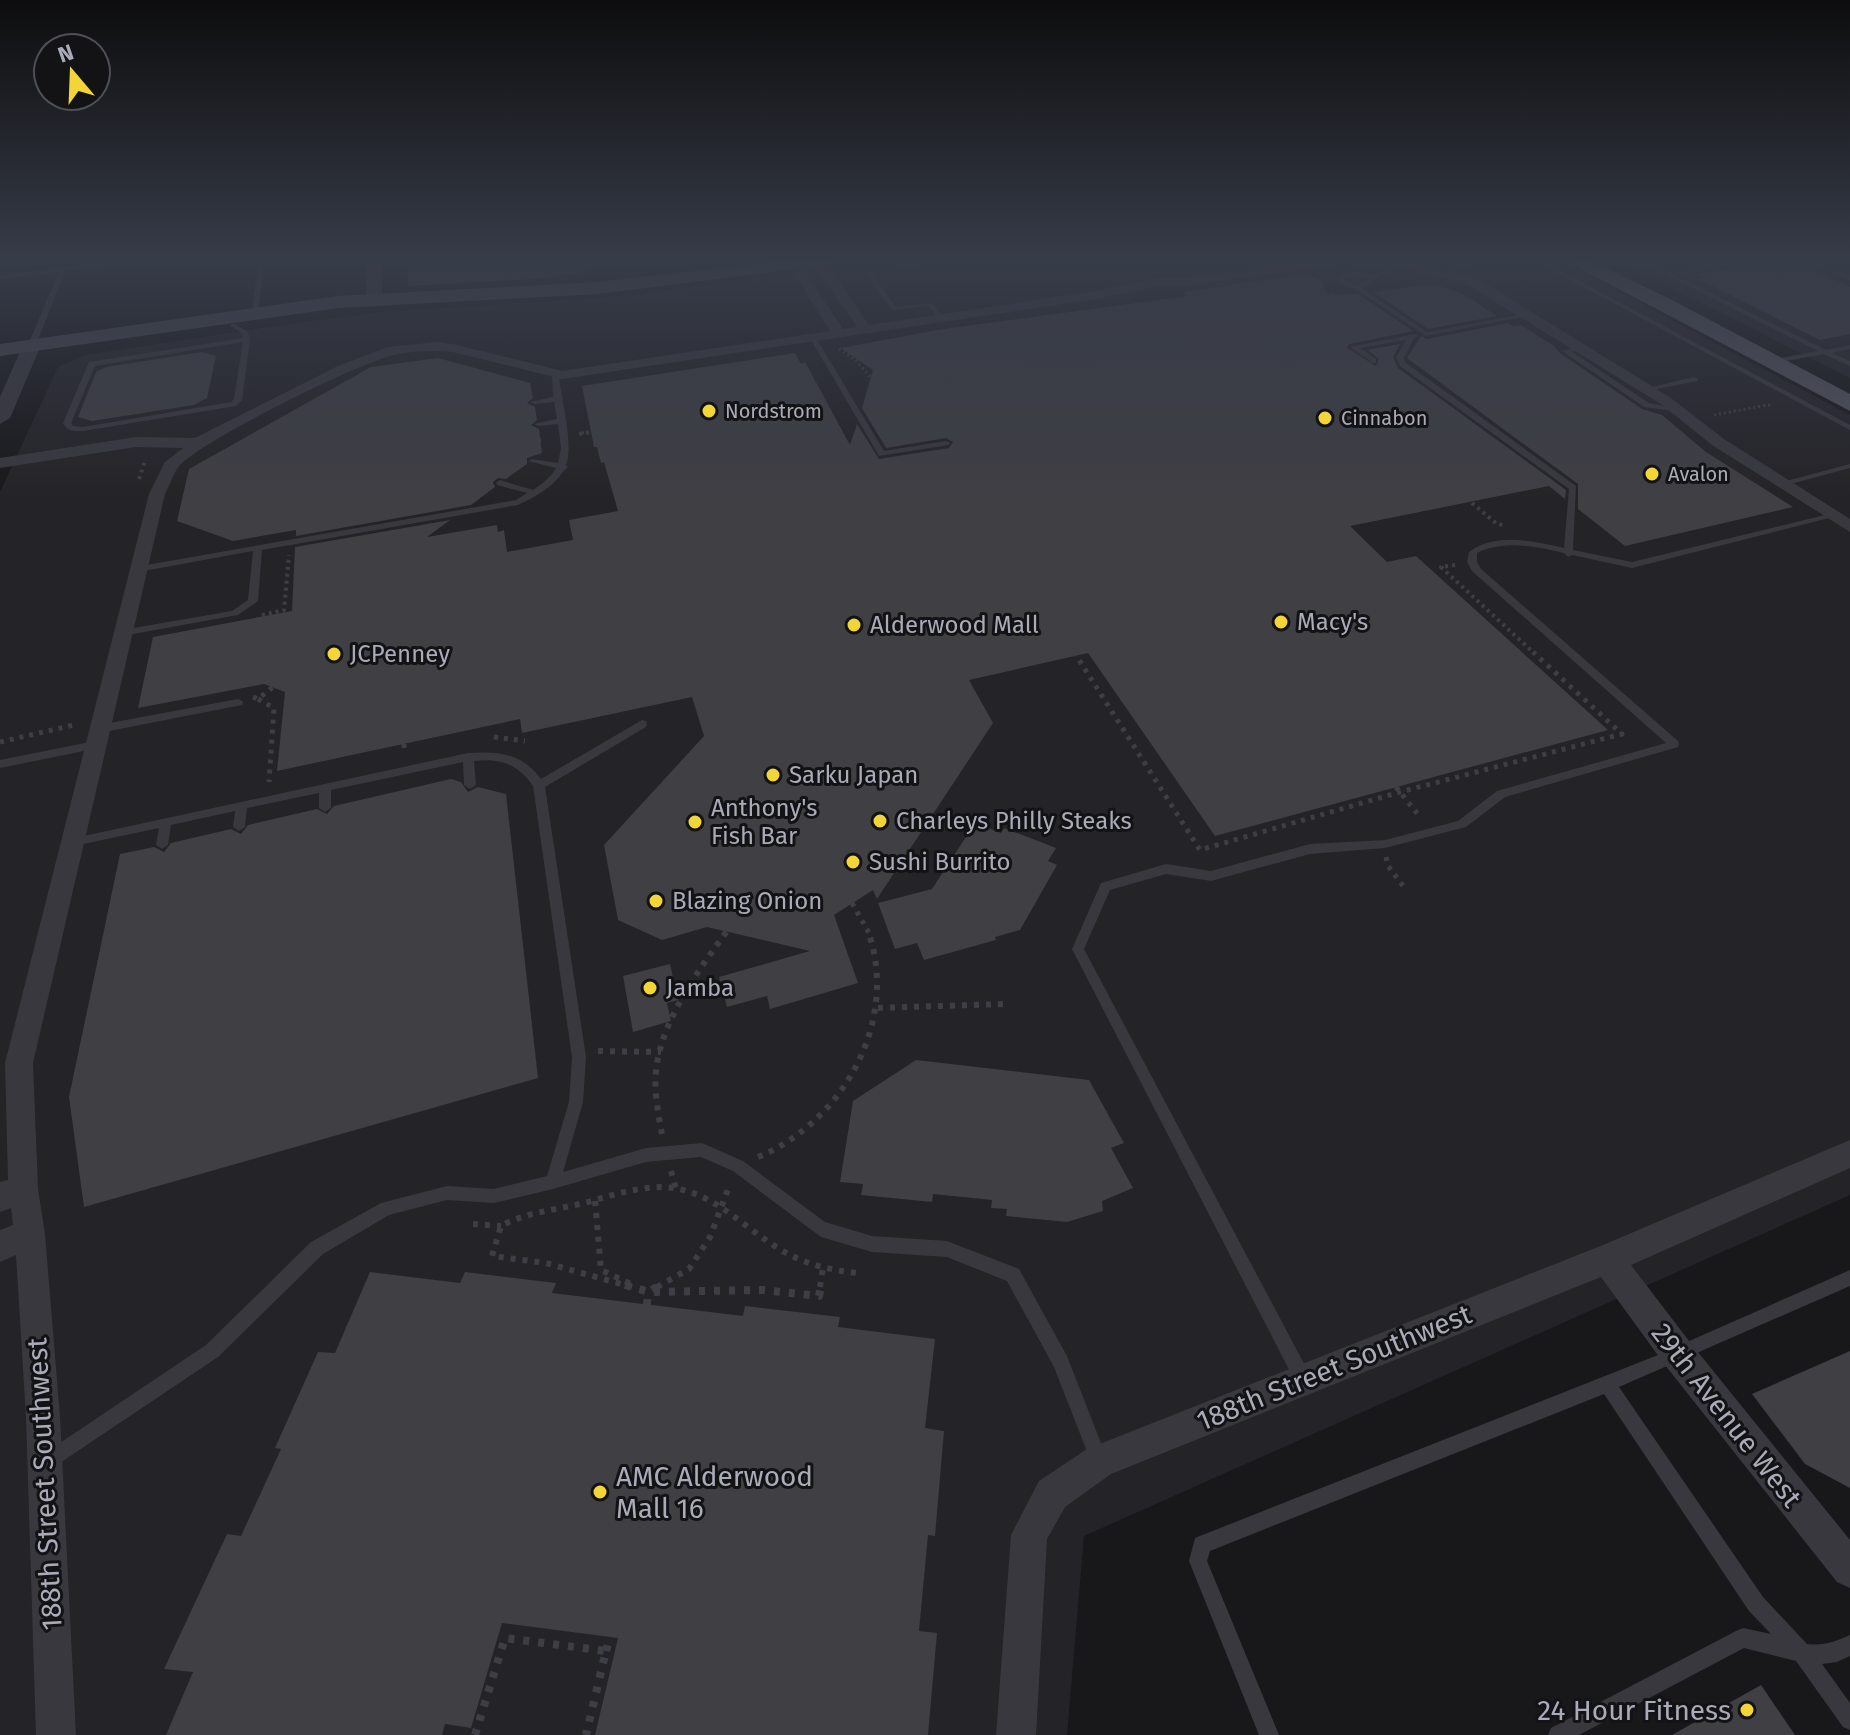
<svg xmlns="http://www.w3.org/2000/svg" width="1850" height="1735" viewBox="0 0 1850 1735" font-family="'Fira Sans',sans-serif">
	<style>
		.built { fill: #242327 }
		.building { fill: #3f3f44 }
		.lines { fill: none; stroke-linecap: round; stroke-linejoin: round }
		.path-far4 { stroke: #3e3f46; stroke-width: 3; stroke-dasharray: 2 3; stroke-linecap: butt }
		.path-far3 { stroke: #3e3f46; stroke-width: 4; stroke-dasharray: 3 4; stroke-linecap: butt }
		.path-far2 { stroke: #3e3f46; stroke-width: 5; stroke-dasharray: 4 6; stroke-linecap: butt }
		.path-far1 { stroke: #3e3f46; stroke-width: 6; stroke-dasharray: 5 7; stroke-linecap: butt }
		.path { stroke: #3e3f46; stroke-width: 8; stroke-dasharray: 6 9; stroke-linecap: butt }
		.service { fill: #39383f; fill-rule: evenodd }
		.minor { fill: #39383f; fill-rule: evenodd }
		.tertiary { fill: #39383f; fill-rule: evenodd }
		.secondary { fill: #46474f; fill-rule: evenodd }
		.primary { fill: #54555e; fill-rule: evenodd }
		.poi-dot { fill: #f2d637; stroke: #131215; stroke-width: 3 }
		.labels { text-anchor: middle; stroke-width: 6; stroke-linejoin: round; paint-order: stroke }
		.far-poi-label { font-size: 20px; fill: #aaabb9; stroke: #131215; text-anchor: start }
		.poi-label { font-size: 24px; fill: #aaabb9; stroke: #131215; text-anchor: start }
		.near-street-label { font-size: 28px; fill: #aaabb9; stroke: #131215 }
		.near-poi-label { font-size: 28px; fill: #aaabb9; stroke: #131215; text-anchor: start }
	</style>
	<rect width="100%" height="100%" fill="#18171a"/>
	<g class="built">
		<polygon points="901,259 1557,259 1850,415 1850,1195 1084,1536 1067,1735 0,1735 0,492 58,367 85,355 296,323 383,312 626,296"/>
		<polygon points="1614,259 1850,259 1850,378"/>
	</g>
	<g class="building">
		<polygon points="407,259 584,259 585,272 533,279 408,286"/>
		<polygon points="1789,259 1850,287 1850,334 1820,340 1698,279 1707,277 1699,274 1754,264 1759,260 1766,263"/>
		<polygon points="1296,275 1317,278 1322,282 1327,295 1358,294 1413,331 1349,344 1347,348 1376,366 1379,359 1368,350 1400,344 1393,357 1398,368 1566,490 1565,499 1549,486 1350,526 1387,562 1416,556 1608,730 1215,836 1088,653 969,680 993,723 877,899 873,890 834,915 858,983 770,1009 767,996 727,1007 719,977 810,951 707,927 662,940 618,920 604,845 704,736 692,697 522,733 520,719 277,771 285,692 264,684 138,708 153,637 292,611 295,547 450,520 427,537 497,525 498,532 504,530 507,552 573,540 569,520 618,511 604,462 601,463 597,447 594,447 582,386 795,353 801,364 805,362 850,445 857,424 879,459 949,448 953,442 946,438 886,448 862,408 873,370 841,348 937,330 1188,296 1184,292"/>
		<polygon points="1434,284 1463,294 1497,316 1428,329 1373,292"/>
		<polygon points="1508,323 1513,326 1521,325 1554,346 1560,353 1642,409 1662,415 1706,452 1793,507 1625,546 1578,509 1578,484 1407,358 1421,336 1427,339"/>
		<polygon points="202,352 216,356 207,398 194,405 92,421 78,417 96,372 106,367"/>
		<polygon points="438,358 530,383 533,398 527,403 535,407 537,420 531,425 539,429 542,453 527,458 527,464 506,479 498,478 493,482 495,487 471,505 296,536 296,530 233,541 177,521 189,469 371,367"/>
		<polygon points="451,779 461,782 468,792 478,787 506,794 538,1078 84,1207 69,1097 120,854 154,847 164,852 171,843 231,829 241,834 248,825 317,809 327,814 334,806"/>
		<polygon points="975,823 1001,833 1004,828 1056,848 1048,861 1057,865 1020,930 995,937 996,940 924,960 917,943 895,949 878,903 932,889"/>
		<polygon points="670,964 678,1000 667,1003 671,1021 633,1032 623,976"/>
		<polygon points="916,1060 1089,1080 1124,1143 1111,1148 1133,1188 1102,1201 1103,1211 1067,1222 1006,1216 1007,1209 991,1208 992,1200 933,1194 932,1202 861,1195 863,1184 840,1182 853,1101"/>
		<polygon points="370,1272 460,1283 465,1272 556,1283 552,1293 743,1316 745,1306 840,1317 838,1327 935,1339 925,1428 944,1431 935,1536 928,1535 919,1631 937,1633 928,1735 595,1735 618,1638 502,1623 471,1728 445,1724 442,1735 166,1735 193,1672 164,1669 227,1534 241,1536 281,1449 275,1448 318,1352 335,1353"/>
		<polygon points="1850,1351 1850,1488 1805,1464 1752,1394"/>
		<polygon points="1761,1685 1795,1735 1672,1735"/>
	</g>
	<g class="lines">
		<g class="path-far4">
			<polyline points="1176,299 1248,337 1299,374"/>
			<polyline points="839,349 856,360 876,384 913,385 1248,337 1270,332 1334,292"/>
			<polyline points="1050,366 1089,411"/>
			<polyline points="1714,415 1773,404"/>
			<polyline points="1503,418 1611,400"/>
			<polyline points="582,433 590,432"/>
		</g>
		<g class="path-far3">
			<polyline points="579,434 590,432"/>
			<polyline points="519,444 541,440"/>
			<polyline points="139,479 145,461"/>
			<polyline points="1472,503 1497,524 1503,525"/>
			<polyline points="1455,565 1441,567 1535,654"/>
			<polyline points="262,615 284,610 289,555"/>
			<polyline points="1071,647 1075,654"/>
		</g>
		<g class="path-far2">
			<polyline points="1074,652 1200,850 1400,792 1622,734 1533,652"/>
			<polyline points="253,697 258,699 273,687"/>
			<polyline points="258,699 274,708 269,782"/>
			<polyline points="494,737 525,741"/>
			<polyline points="0,742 78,724"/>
			<polyline points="404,744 404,753"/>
			<polyline points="1396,787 1420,817"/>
			<polyline points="1386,857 1388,866 1406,890"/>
			<polyline points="852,903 869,933"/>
		</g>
		<g class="path-far1">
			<polyline points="878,1008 1004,1004"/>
			<polyline points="598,1051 661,1052"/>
			<path d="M662 1134C658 1113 654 1092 656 1071 661 1021 698 971 727 931"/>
			<path d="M758 1157C843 1122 900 1021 868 931"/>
			<polyline points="671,1171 676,1189"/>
			<polyline points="595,1201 601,1270 635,1286"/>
			<polyline points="473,1224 501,1226"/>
			<path d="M632 1287 546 1263 492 1256 501 1226C526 1212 556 1210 584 1203 610 1196 636 1187 663 1187 712 1189 742 1227 781 1250 804 1264 830 1270 857 1273"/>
			<polyline points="657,1287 689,1269 710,1237 730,1184"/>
			<polyline points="820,1287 823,1268"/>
		</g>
		<g class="path">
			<polyline points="625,1285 649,1292 762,1290 819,1296 821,1285"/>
			<polyline points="652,1290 660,1285"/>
			<polyline points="647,1305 648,1292"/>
			<polyline points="606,1651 610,1637"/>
			<polyline points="475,1735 505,1638 606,1651 586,1735"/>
		</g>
		<g class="service">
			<polygon points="133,259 147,259 65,271 36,345 30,346 28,345 59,272 0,279 0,275"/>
			<polygon points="259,259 265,259 258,312 255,314 252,312"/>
			<polygon points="944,259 956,259 871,273 896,307 932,303 943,318 940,320 928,306 892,310 864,272"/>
			<polygon points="1257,259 1263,259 1277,269 1272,270"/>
			<polygon points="1490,259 1504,259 1462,266 1443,274 1440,272 1459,263"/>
			<polygon points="1531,259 1538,259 1850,425 1850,430"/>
			<polygon points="1634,259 1641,259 1668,272 1745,259 1756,259 1753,261 1674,275 1826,350 1850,345 1850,349 1832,353 1850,361 1850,366 1824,354 1770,364 1770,360 1818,351"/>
			<polygon points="1804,259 1811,259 1850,276 1850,280"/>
			<polygon points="1840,259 1850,259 1850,263"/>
			<path d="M1406 264 1411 265 1376 278 1363 289 1427 332 1528 313 1531 315 1426 336 1357 290 1337 281 1339 276 1358 272 1374 275ZM1358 276 1369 278 1358 286 1343 280 1344 278Z"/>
			<path d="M233 323 248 332 250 339 242 400 236 406 83 431C74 431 68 432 63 423L89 362 243 338V334L231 326 230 325ZM243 342 234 399 231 402 83 427 73 426 71 423 95 366Z"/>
			<path d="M1415 334 1418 336 1414 338 1404 358 1406 363 1576 486 1573 550 1632 562 1833 513 1837 516 1632 568 1572 555 1568 557 1564 553C1535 546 1505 540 1477 553V562L1481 569 1678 741 1679 744 1678 747 1505 797 1466 827 1385 848 1310 854 1211 881 1166 874 1110 890 1084 949 1309 1373 1311 1379 1309 1385 1303 1387 1297 1385 1072 949 1101 883 1166 864 1211 871 1310 844 1385 840 1458 821 1497 791 1666 743 1472 571 1467 562 1469 552C1496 532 1533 541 1564 548L1569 489 1400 366 1396 358 1406 340 1360 348 1376 359V363H1373L1350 347Z"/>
			<polygon points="811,337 816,338 884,451 946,441 950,443 949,445 879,456 810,338"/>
			<polygon points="1580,346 1582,347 1582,349 1572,352 1649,403 1684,410 1680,412 1644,407 1562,351"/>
			<path d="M552 373 559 375C561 401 574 443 566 465L568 467C564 470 562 473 559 477 548 490 533 498 518 505L262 550 258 601 238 615 122 636 117 633 122 630 232 611 248 600 253 551 138 572 133 569 135 567 516 500 527 493 497 485 496 483 500 480 533 490C542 484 551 477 556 468L528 461 532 459 558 463 561 448 558 424 538 426 534 424 557 419 554 402 534 404 530 402 553 397Z"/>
			<polygon points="1694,377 1698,379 1697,381 1647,391 1643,389"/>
			<polygon points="1850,464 1850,468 1783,486 1779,483"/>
			<polygon points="238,699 242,701 243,703 242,705 99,733 94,729 99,725"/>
			<path d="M642 720 646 721 647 724 646 727 545 787 586 1057 583 1102 563 1172 646 1148 702 1143 743 1161 825 1222 872 1236 947 1241 1019 1269 1067 1356 1108 1461 1105 1467 1099 1470 1093 1467 1054 1367 1007 1281 947 1257 872 1252 821 1237 733 1171 701 1157 646 1162 553 1189 494 1203 447 1200 389 1215 323 1254 218 1357 54 1467 48 1470 42 1467 39 1461 42 1455 206 1345 311 1242 381 1203 447 1186 494 1189 547 1176 569 1102 572 1057 533 786C518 764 500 758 474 761L476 785 470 789 464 785 463 762 331 790V808L325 812 319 808V793L247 808 245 827 239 831 233 827 235 811 171 825 168 845 162 849 156 845 159 828 74 846 70 845 68 842 70 839 468 753C498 751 522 753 541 779Z"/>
			<polygon points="95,741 100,745 99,748 0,768 0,760"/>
			<path d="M1850 1270V1286L1619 1387 1763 1597 1807 1644C1824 1646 1834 1642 1850 1635V1656L1837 1662 1822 1664 1850 1703V1730L1843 1727 1796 1661 1744 1648 1579 1735H1548L1551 1728 1736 1631 1743 1628 1771 1634 1749 1611 1604 1394 1210 1551 1207 1561 1279 1735H1259L1189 1561 1195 1538 1653 1357Z"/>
		</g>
		<g class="minor">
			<path d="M805 259 830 269 869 325 1096 291 1158 278H1187L1326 259 1408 261 1478 279 1671 398 1724 439 1850 519V532L1712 445 1661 404 1468 285 1408 269 1341 264 1187 286H1158L1096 299 562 379 453 352C435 350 416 351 398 354 363 360 201 441 179 466 173 474 170 485 165 494L33 1063 38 1189 45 1234 60 1417 76 1735H36L26 1417 16 1255 0 1262V1230L13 1225 11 1208 0 1212V1182L8 1180 5 1063 149 494 165 462 183 448 136 447 0 468V458L136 437 195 438 338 366 388 347 437 342 453 344 562 371 830 331 795 275 799 263ZM809 269 821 275 857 327 843 329 807 275Z"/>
			<polygon points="1850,1140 1850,1168 1631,1265 1689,1341 1850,1540 1850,1588 1837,1582 1665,1365 1601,1277 1111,1474 1065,1507 1047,1539 1036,1735 996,1735 1011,1535 1039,1481 1087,1449 1603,1245"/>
		</g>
		<g class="tertiary">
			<polygon points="366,259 382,259 382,302 374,307 366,302"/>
			<polygon points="32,340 41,345 10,418 0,424 0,397 23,345"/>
		</g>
		<polygon class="secondary" points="796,259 844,259 835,264 598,294 338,308 0,356 0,344 338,296 598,282"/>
		<polygon class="primary" points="1562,259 1587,259 1672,300 1850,394 1850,411"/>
	</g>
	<linearGradient id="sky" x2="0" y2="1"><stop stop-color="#0d0d0e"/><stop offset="0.52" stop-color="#373c49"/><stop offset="1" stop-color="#373c49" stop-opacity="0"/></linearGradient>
	<rect width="1850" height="501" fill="url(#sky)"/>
	<g class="poi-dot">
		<circle cx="709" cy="411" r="8"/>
		<circle cx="1325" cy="418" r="8"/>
		<circle cx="1652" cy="474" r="8"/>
		<circle cx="1281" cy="622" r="8"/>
		<circle cx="854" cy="625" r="8"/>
		<circle cx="334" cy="654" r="8"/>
		<circle cx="773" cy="775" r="8"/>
		<circle cx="880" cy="821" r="8"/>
		<circle cx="695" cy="822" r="8"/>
		<circle cx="853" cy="862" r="8"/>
		<circle cx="656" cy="901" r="8"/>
		<circle cx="650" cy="988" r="8"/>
		<circle cx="600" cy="1492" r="8"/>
		<circle cx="1747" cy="1710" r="8"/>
	</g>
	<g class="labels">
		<g class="far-poi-label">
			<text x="725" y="418">Nordstrom</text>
			<text x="1341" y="425">Cinnabon</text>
			<text x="1668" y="481">Avalon</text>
		</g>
		<g class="poi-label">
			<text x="1297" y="630">Macy's</text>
			<text x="870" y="633">Alderwood Mall</text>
			<text x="350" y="662">JCPenney</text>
			<text x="789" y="783">Sarku Japan</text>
			<text x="711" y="816">Anthony's<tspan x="711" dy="28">Fish Bar</tspan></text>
			<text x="896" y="829">Charleys Philly Steaks</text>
			<text x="869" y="870">Sushi Burrito</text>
			<text x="672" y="909">Blazing Onion</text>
			<text x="666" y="996">Jamba</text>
		</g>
		<g class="near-street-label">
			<text transform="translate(1334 1367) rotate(-22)" y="10">188th Street Southwest</text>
			<text transform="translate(1727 1415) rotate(52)" y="10">29th Avenue West</text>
			<text transform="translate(44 1484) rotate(-93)" y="10">188th Street Southwest</text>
		</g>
		<g class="near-poi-label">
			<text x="616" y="1486">AMC Alderwood<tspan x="616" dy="32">Mall 16</tspan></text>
			<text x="1731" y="1720" text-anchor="end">24 Hour Fitness</text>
		</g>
	</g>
	<g transform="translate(72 72) rotate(341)"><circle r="38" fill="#131215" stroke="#4f4f57" stroke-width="2"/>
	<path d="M0-6L14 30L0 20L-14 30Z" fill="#f2d637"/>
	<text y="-12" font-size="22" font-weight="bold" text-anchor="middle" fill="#aaabb9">N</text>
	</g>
</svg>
